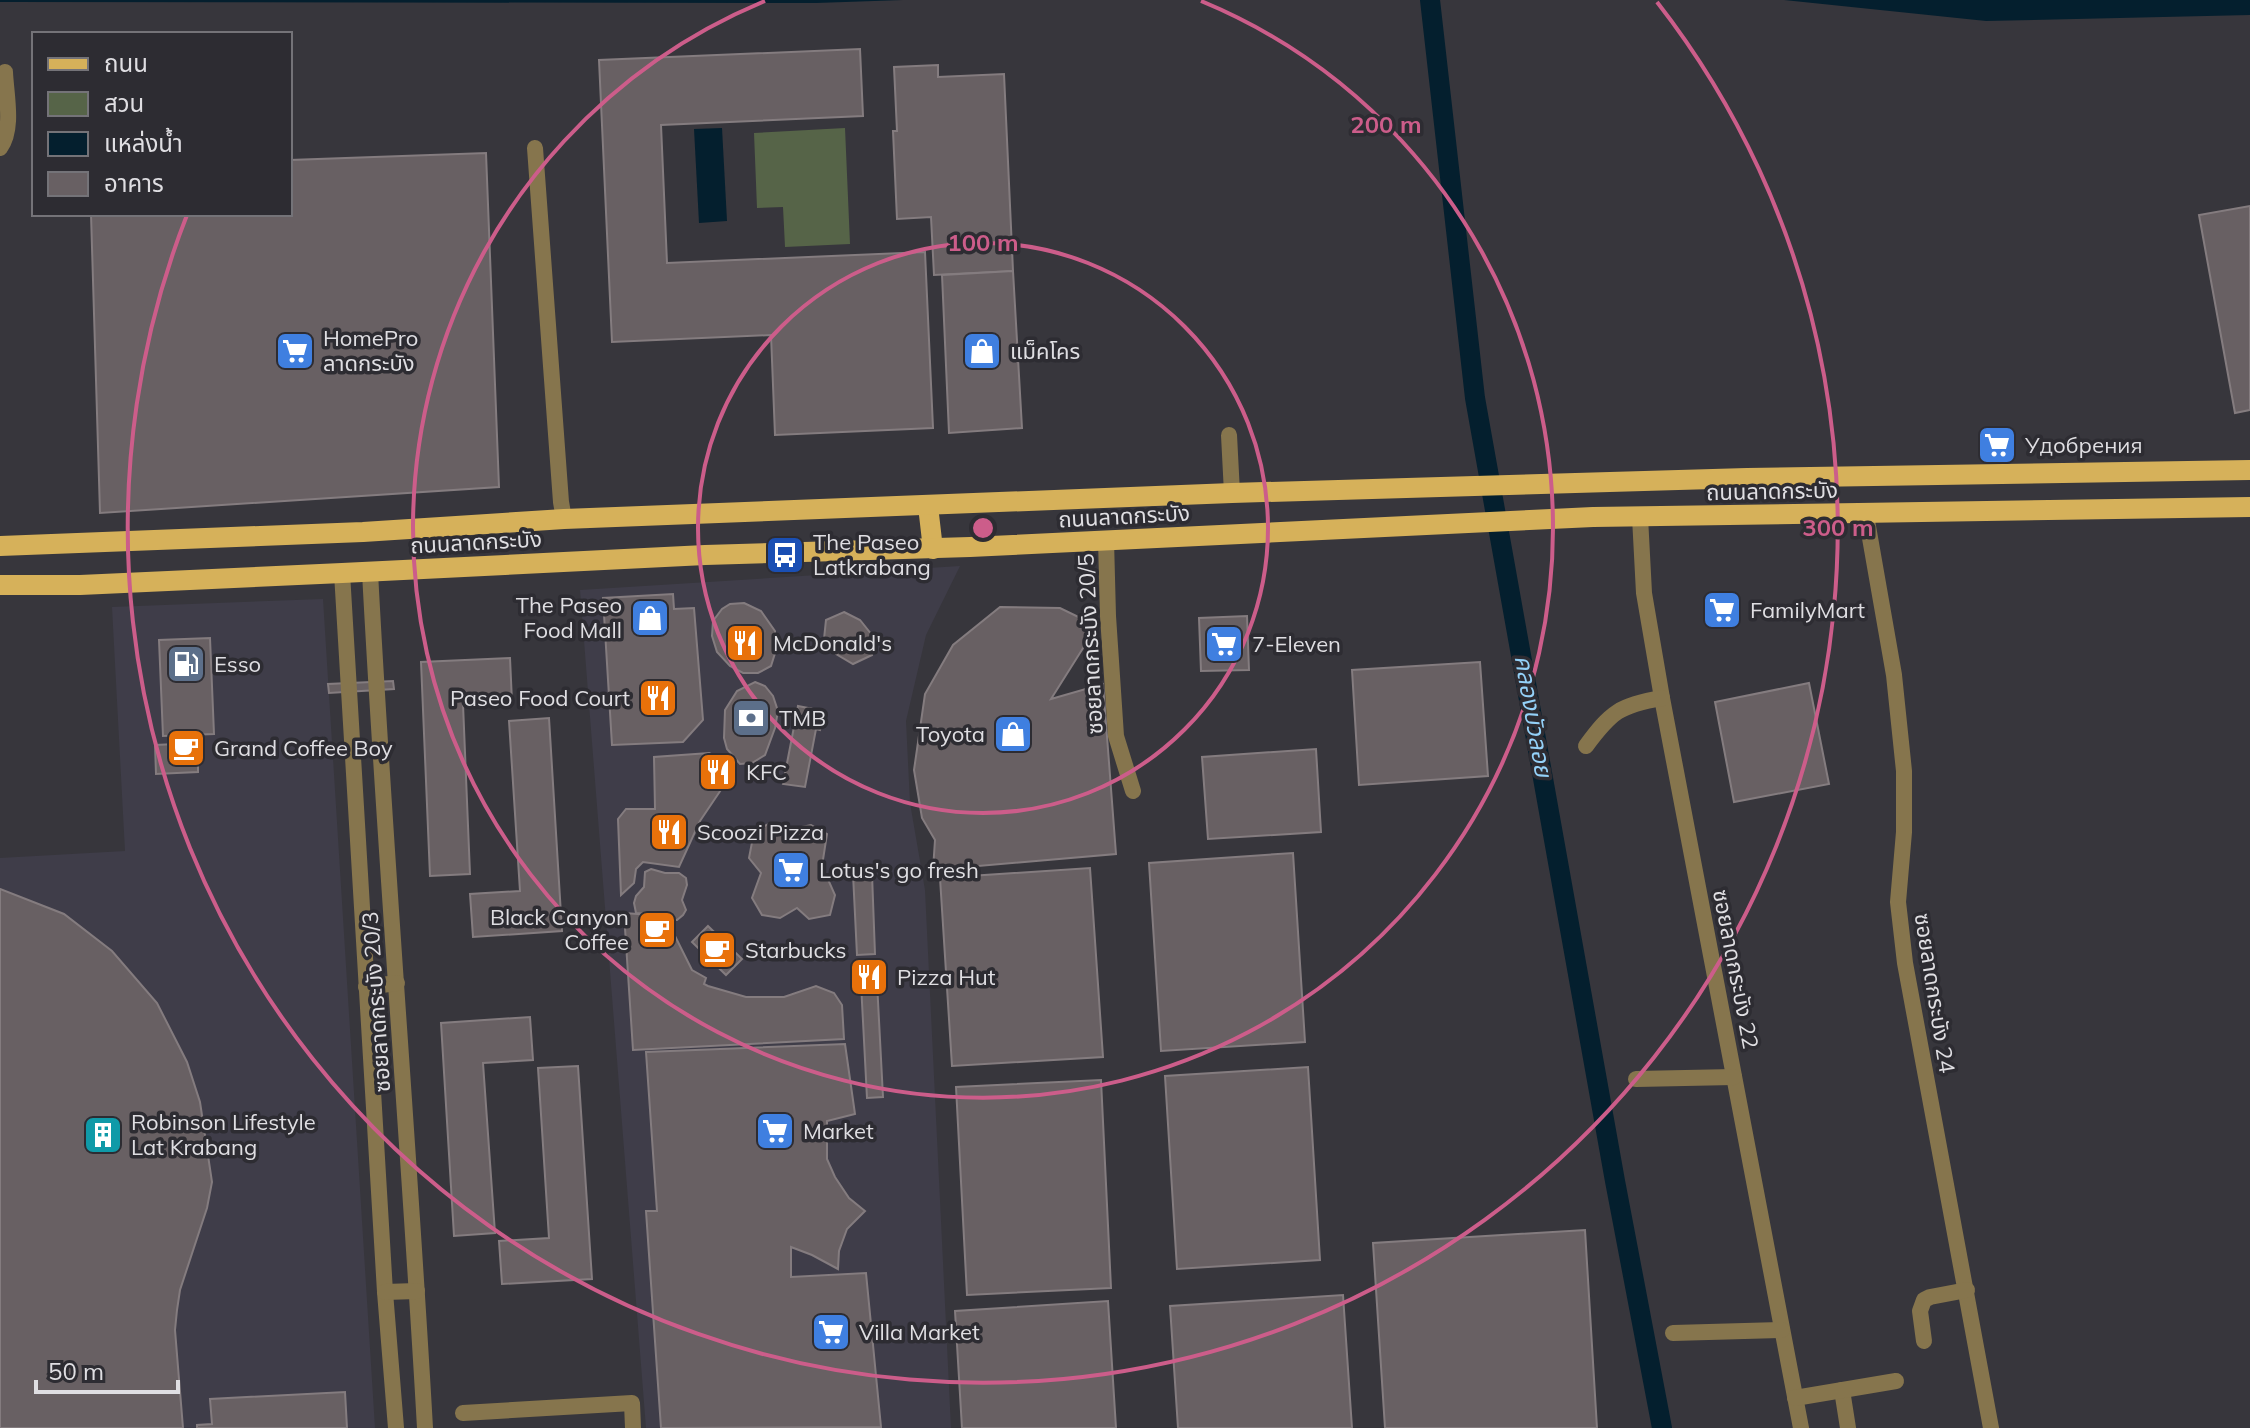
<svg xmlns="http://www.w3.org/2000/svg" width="2250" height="1428" viewBox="0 0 2250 1428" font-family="Mulish,'Noto Sans Thai',sans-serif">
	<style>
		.built { fill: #3f3d49 }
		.green { fill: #566448 }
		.water { fill: #041f2e }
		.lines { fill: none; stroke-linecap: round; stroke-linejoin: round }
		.canal { stroke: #041f2e; stroke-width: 20 }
		.building { fill: #686063; stroke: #847c7f; stroke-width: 2 }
		.street { stroke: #86754d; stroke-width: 16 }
		.primary { stroke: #d6b15a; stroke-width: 20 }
		.ring { fill: none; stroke: #cc5d8a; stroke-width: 4 }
		.labels { text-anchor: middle; stroke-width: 7; stroke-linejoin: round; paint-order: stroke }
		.poi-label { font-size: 22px; fill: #dfdee2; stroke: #2d2c32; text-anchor: start }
		.street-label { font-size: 22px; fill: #dfdee2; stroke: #2d2c32 }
		.water-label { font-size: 24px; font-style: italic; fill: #94d1f8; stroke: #2d2c32 }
		.centre { fill: #cc5d8a; stroke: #2d2c32; stroke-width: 4 }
		.ring-label { font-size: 24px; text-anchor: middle; font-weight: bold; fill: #cc5d8a; stroke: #2d2c32; stroke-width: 7; stroke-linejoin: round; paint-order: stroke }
	</style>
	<rect width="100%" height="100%" fill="#37363c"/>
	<g class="built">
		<polygon points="960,566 926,635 906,721 910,803 925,890 951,1428 646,1428 580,590"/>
		<polygon points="323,599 375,1428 0,1428 0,858 125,851 112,607"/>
	</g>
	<polygon class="green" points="845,128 850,244 785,247 783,207 757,208 754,133"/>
	<g class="water">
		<polygon points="0,0 903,0 816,3 0,2"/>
		<polygon points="1784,0 2250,0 2250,15 1986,21"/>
		<polygon points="722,128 727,221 699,223 694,129"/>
	</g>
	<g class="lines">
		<polyline class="canal" points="1430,0 1475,398 1615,1181 1662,1428"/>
	</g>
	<g class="building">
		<polygon points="860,49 863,116 661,125 667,263 925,252 933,428 775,435 771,335 612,342 599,60"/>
		<polygon points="938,65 938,77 1004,74 1013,271 934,275 931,217 897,219 893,131 897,131 894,67"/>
		<polygon points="486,153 499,487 100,513 91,214 290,214 290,160"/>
		<polygon points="2250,206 2250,410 2235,413 2199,215"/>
		<polygon points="1013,271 1022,428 949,433 942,275"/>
		<polygon points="673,594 674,609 694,608 703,720 683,742 612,745 603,598"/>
		<polygon points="744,603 761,611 775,631 776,650 771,666 758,673 743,673 730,666 717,652 712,636 713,621 722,609 730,604"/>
		<polygon points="1000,607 1060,608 1097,626 1051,699 1103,684 1116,854 933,870 935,840 922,818 914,770 925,694 953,645"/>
		<polygon points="844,612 860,620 872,635 872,655 853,664 836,654 824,639 826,620"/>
		<polygon points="1247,616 1249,670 1201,671 1199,618"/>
		<polygon points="210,638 214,734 163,736 159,640"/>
		<polygon points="510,658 512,702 463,704 470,874 430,876 421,662"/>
		<polygon points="1480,662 1488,776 1359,785 1352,670"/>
		<polygon points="393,681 394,689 329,693 328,684"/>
		<polygon points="755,682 765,686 773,696 778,711 775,728 765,755 752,763 740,764 727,749 724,738 725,710 737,691"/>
		<polygon points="1809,683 1829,784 1734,802 1715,702"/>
		<polygon points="798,706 824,711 820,730 816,729 805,787 783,784"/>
		<polygon points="549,718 562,931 473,937 470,894 520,891 509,721"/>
		<polygon points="198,743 198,772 156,774 155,745"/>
		<polygon points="1316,749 1321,832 1208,839 1202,757"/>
		<polygon points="709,753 725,761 731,775 700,821 679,867 643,862 636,869 634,883 621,895 618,819 626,809 655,809 654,757"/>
		<polygon points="770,823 792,829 811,825 827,834 822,866 835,895 830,915 809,919 797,908 780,918 762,915 752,898 761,873 749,858 754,832"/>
		<polygon points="1293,853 1305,1042 1161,1051 1149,863"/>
		<polygon points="1090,868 1103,1057 952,1066 940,878"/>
		<polygon points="651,869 665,873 679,873 686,878 687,885 682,900 686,910 683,915 677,920 671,920 665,916 636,913 634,903 636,896 644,887 645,872"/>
		<polygon points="853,874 872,874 875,954 857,955"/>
		<polygon points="0,889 64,914 112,951 157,1003 187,1062 200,1102 212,1182 207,1208 180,1290 177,1310 175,1330 183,1428 0,1428"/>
		<polygon points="624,913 665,916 692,970 706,978 704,984 708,986 746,997 784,997 816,986 834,993 842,1005 844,1039 633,1050"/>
		<polygon points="708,926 742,959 726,975 692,942"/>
		<polygon points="876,963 883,1097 867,1098 860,964"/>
		<polygon points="530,1017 533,1060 483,1063 495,1233 454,1236 441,1023"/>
		<polygon points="845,1044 855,1114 827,1121 827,1159 835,1177 849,1198 865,1211 847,1229 839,1251 838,1269 812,1255 791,1247 791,1277 866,1273 881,1427 661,1428 646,1211 657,1211 646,1052"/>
		<polygon points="578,1066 592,1279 502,1284 499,1241 549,1238 538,1068"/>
		<polygon points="1308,1067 1320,1260 1177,1269 1165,1076"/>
		<polygon points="1101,1080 1111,1288 967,1295 956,1087"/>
		<polygon points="1585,1230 1597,1428 1385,1428 1373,1243"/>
		<polygon points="1343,1295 1352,1428 1178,1428 1170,1306"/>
		<polygon points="1108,1301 1116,1428 962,1428 955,1311"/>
		<polygon points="345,1392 347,1428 197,1428 197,1425 212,1424 210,1399"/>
	</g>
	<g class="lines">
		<g class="street">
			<path d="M0 148C14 129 6 95 5 72"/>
			<polyline points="535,148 561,502 564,519"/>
			<polyline points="1229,435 1232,493"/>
			<polyline points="1866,515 1894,675 1904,771 1904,832 1898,902 1905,963 1991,1428"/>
			<polyline points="1640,517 1644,593 1662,698 1801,1428"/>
			<polyline points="1106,540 1108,616 1116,736 1133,791"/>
			<path d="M370 572C385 858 409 1143 425 1428"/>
			<polyline points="342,573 385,1292 396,1428"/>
			<path d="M1586 746C1611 712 1620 705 1662 698"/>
			<polyline points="366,987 397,983"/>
			<polyline points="1636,1079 1734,1077"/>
			<polyline points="385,1292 417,1291"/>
			<polyline points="1673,1333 1782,1330"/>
			<polyline points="1924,1341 1920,1311 1924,1300 1930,1297 1967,1290"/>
			<polyline points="1842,1390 1848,1428"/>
			<polyline points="1795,1398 1896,1381"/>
			<polyline points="463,1413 632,1403 633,1428"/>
		</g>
		<g class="primary">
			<polyline points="928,506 933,549"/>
			<polyline points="0,546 363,532 564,519 1232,493 1747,478 2250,470"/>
			<polyline points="0,585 80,585 342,573 705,555 970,547 1593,517 2250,507"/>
		</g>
	</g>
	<g class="ring">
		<circle cx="983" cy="528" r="285"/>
		<path d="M1201 1A570 570 0 1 1 765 1"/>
		<path d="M1657 2A855 855 0 1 1 187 215"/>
	</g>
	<defs>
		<g id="supermarket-square" transform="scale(2)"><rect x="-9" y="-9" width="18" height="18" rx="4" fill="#3f7fe0" stroke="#2d2c32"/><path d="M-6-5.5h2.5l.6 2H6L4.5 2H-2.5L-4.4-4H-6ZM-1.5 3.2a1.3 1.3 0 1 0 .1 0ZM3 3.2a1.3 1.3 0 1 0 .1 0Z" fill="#fff"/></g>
		<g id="shop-square" transform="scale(2)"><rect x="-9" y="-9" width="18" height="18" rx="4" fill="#3f7fe0" stroke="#2d2c32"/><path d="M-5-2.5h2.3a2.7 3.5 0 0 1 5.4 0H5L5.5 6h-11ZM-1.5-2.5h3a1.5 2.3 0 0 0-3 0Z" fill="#fff"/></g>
		<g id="bus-square" transform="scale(2)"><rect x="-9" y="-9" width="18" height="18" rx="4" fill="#1a4fb4" stroke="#2d2c32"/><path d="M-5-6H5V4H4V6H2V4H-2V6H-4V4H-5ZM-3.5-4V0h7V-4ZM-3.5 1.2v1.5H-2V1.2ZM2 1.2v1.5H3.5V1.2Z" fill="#fff"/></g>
		<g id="restaurant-square" transform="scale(2)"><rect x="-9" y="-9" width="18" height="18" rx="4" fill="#e8710a" stroke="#2d2c32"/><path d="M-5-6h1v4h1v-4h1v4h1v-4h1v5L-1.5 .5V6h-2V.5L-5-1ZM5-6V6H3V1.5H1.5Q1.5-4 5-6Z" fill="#fff"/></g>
		<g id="fuel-square" transform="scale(2)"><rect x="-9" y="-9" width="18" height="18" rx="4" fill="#5c6f8a" stroke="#2d2c32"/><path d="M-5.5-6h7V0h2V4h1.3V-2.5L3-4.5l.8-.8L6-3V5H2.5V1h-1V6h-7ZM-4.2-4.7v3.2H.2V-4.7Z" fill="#fff"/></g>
		<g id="bank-square" transform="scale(2)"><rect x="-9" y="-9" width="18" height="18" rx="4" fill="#5c6f8a" stroke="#2d2c32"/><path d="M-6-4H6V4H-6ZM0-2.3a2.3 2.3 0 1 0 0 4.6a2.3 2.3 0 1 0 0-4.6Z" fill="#fff"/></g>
		<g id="cafe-square" transform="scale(2)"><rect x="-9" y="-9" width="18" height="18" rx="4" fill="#e8710a" stroke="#2d2c32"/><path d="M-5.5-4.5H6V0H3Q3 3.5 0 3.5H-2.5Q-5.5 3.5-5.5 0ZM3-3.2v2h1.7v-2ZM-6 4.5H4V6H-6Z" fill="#fff"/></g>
		<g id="building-square" transform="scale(2)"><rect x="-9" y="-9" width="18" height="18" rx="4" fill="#0f9aa8" stroke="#2d2c32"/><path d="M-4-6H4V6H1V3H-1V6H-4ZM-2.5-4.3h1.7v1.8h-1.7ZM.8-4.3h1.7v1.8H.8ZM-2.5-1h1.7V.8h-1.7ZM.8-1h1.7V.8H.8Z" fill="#fff"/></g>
	</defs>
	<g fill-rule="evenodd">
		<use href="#supermarket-square" x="295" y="351"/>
		<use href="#shop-square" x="982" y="351"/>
		<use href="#supermarket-square" x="1997" y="445"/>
		<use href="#bus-square" x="785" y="555"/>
		<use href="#supermarket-square" x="1722" y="610"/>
		<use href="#shop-square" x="650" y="618"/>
		<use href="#restaurant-square" x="745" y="643"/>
		<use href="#supermarket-square" x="1224" y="644"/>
		<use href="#fuel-square" x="186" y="664"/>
		<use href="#restaurant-square" x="658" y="698"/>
		<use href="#bank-square" x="751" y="718"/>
		<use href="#shop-square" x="1013" y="734"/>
		<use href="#cafe-square" x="186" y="748"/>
		<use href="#restaurant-square" x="718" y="772"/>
		<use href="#restaurant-square" x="669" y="832"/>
		<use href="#supermarket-square" x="791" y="870"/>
		<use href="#cafe-square" x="657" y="930"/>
		<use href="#cafe-square" x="717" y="950"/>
		<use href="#restaurant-square" x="869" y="977"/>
		<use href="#supermarket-square" x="775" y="1131"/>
		<use href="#building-square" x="103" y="1135"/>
		<use href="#supermarket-square" x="831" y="1332"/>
	</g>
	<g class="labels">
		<g class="poi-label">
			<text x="323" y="346">HomePro<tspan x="323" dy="25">ลาดกระบัง</tspan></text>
			<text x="1010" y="359">แม็คโคร</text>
			<text x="2025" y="453">Удобрения</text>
			<text x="813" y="550">The Paseo<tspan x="813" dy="25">Latkrabang</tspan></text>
			<text x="622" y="613" text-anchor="end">The Paseo<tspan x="622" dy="25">Food Mall</tspan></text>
			<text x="1750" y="618">FamilyMart</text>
			<text x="773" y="651">McDonald's</text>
			<text x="1252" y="652">7-Eleven</text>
			<text x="214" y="672">Esso</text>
			<text x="630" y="706" text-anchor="end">Paseo Food Court</text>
			<text x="779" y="726">TMB</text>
			<text x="985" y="742" text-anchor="end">Toyota</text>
			<text x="214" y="756">Grand Coffee Boy</text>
			<text x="746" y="780">KFC</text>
			<text x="697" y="840">Scoozi Pizza</text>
			<text x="819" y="878">Lotus's go fresh</text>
			<text x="629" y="925" text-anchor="end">Black Canyon<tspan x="629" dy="25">Coffee</tspan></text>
			<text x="745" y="958">Starbucks</text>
			<text x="897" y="985">Pizza Hut</text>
			<text x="131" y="1130">Robinson Lifestyle<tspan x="131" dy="25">Lat Krabang</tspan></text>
			<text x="803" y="1139">Market</text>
			<text x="859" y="1340">Villa Market</text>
		</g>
		<g class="street-label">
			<text transform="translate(1772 491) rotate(-1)" y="8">ถนนลาดกระบัง</text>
			<text transform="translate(1124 516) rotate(-3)" y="8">ถนนลาดกระบัง</text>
			<text transform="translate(476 542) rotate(-3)" y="8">ถนนลาดกระบัง</text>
			<text transform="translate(1090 644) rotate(-93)" y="8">ซอยลาดกระบัง 20/5</text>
			<text transform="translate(1736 969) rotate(79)" y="8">ซอยลาดกระบัง 22</text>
			<text transform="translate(1935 993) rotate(81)" y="8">ซอยลาดกระบัง 24</text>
			<text transform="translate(376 1002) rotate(-94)" y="8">ซอยลาดกระบัง 20/3</text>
		</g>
		<g class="water-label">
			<text transform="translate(1533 716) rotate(80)" y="8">คลองบัวลอย</text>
		</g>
	</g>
	<circle cx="983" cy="528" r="12" class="centre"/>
	<g class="ring-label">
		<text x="1386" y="133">200 m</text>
		<text x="983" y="251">100 m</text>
		<text x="1838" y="536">300 m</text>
	</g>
	<rect x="32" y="32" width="260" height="184" fill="#2d2c32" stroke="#747378" stroke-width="2"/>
	<rect x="48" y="58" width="40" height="12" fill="#d6b15a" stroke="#747378" stroke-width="2"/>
	<text x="104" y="72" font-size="24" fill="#dfdee2">ถนน</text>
	<rect x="48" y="92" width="40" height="24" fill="#566448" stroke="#747378" stroke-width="2"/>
	<text x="104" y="112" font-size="24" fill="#dfdee2">สวน</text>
	<rect x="48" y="132" width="40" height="24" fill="#041f2e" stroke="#747378" stroke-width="2"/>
	<text x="104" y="152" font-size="24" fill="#dfdee2">แหล่งน้ำ</text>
	<rect x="48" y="172" width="40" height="24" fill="#686063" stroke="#747378" stroke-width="2"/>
	<text x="104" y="192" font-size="24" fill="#dfdee2">อาคาร</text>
	<path d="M36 1380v12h142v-12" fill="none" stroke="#dfdee2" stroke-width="4"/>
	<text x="48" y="1380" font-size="24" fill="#dfdee2" stroke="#2d2c32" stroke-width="6" paint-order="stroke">50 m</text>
</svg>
